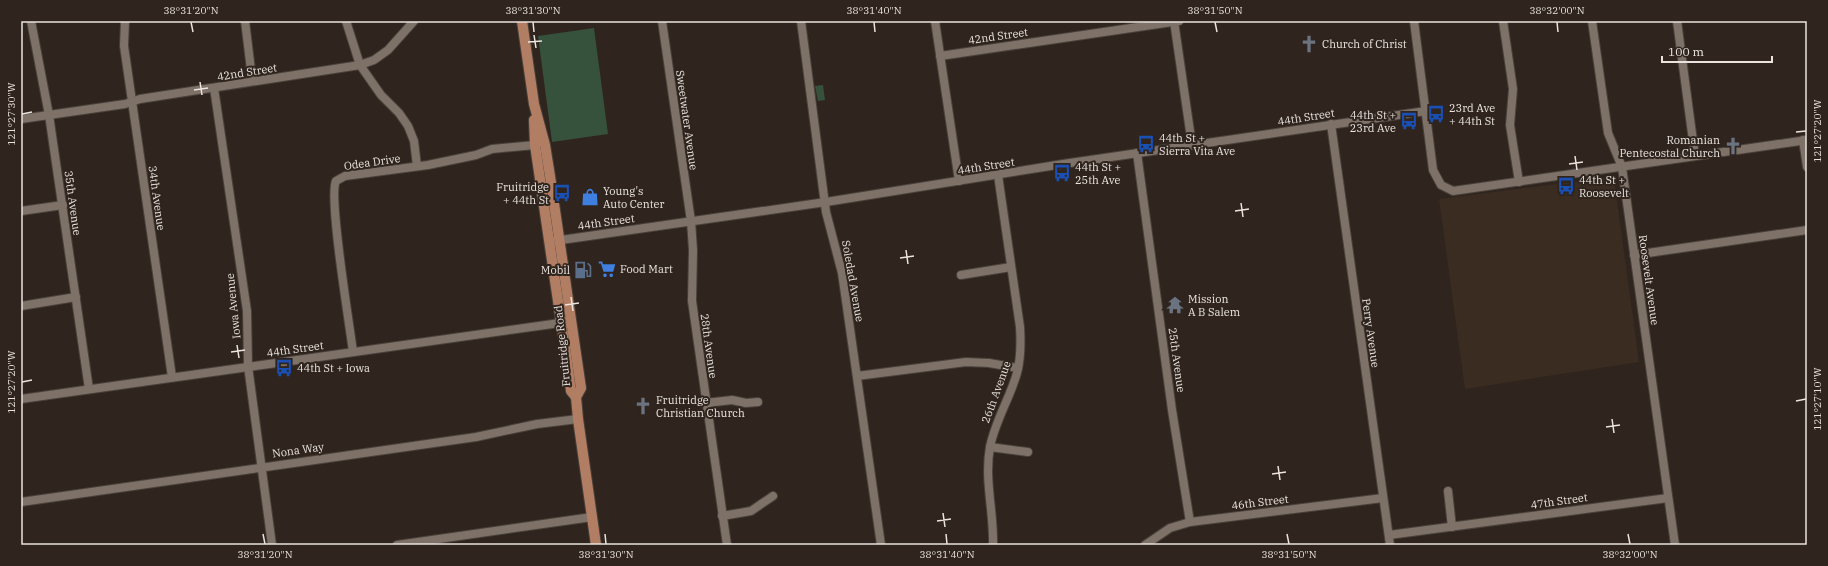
<svg xmlns="http://www.w3.org/2000/svg" width="1828" height="566" viewBox="0 0 1828 566" font-family="'IBM Plex Serif',serif">
	<style>
		.built { fill: #3a2c20 }
		.green { fill: #36513c }
		.lines { fill: none; stroke-linecap: round; stroke-linejoin: round }
		.minor-casing { stroke: #4a413b; stroke-width: 10 }
		.major-casing { stroke: #4a413b; stroke-width: 12 }
		.minor { stroke: #7d7168; stroke-width: 8 }
		.major { stroke: #b27e63; stroke-width: 10 }
		.ticks { fill: none; stroke: #eae3de; stroke-width: 1.5 }
		.labels { text-anchor: middle; stroke-width: 4; stroke-linejoin: round; paint-order: stroke }
		.street-label { font-size: 11px; fill: #eae3de; stroke: #2f251e }
		.poi-label { font-size: 11px; fill: #eae3de; stroke: #2f251e; text-anchor: start }
		.neatline { fill: none; stroke: #eae3de; stroke-width: 1.5 }
		.ticks-label { font-size: 10px; text-anchor: middle; fill: #eae3de }
	</style>
	<rect width="100%" height="100%" fill="#2f251e"/>
	<polygon class="built" points="1611,177 1614,179 1639,362 1465,389 1439,199"/>
	<g class="green">
		<polygon points="594,28 608,134 552,142 538,36"/>
		<polygon points="823,85 825,100 818,101 815,86"/>
	</g>
	<g class="lines">
		<g class="minor-casing">
			<g id="minor">
				<polyline points="31,21 49,115 89,389"/>
				<polyline points="125,21 124,46 172,377"/>
				<polyline points="245,21 251,70 254,81"/>
				<polyline points="346,21 360,65 381,95 399,113 408,126 414,141 417,166"/>
				<polyline points="662,21 691,221 693,250 692,301 727,545"/>
				<polyline points="801,21 826,212 842,273 881,545"/>
				<polyline points="935,21 959,181"/>
				<polyline points="1174,21 1192,145"/>
				<polyline points="1414,21 1433,170 1441,185 1453,191 1807,140"/>
				<polyline points="1503,21 1513,89 1510,125 1519,182"/>
				<polyline points="1592,21 1608,133 1622,167 1675,545"/>
				<polyline points="1677,21 1695,156"/>
				<polyline points="940,56 1179,21"/>
				<polyline points="214,88 247,311 248,366 272,545"/>
				<polyline points="21,119 125,104 140,99 360,65 374,60 388,50 414,21"/>
				<polyline points="1331,124 1390,545"/>
				<polyline points="1803,140 1807,167"/>
				<polyline points="1137,153 1172,410 1190,522"/>
				<polyline points="21,211 63,205"/>
				<polyline points="554,241 826,202 1063,164 1426,111"/>
				<polyline points="1634,255 1807,230"/>
				<polyline points="961,275 1011,267"/>
				<polyline points="21,306 76,297"/>
				<path d="M353 352C350 327 328 196 336 181L345 176 428 165 476 155 492 149 535 145"/>
				<polyline points="857,376 966,362 989,363 1018,368"/>
				<polyline points="21,399 567,322"/>
				<polyline points="706,403 732,400 746,403 758,402"/>
				<polyline points="990,447 1028,452"/>
				<polyline points="1448,491 1452,527"/>
				<polyline points="21,502 476,437 537,424 578,419"/>
				<polyline points="722,516 751,511 773,496"/>
				<polyline points="1389,535 1668,498"/>
				<polyline points="397,545 592,517"/>
				<path d="M993 545C994 512 984 480 990 447 995 421 1010 398 1017 373 1021 358 1021 343 1020 327L998 175"/>
				<polyline points="1145,545 1170,528 1190,522 1383,498"/>
			</g>
		</g>
		<g class="major-casing">
			<g id="major">
				<polyline points="522,21 534,104 545,145 550,176 581,388 576,397 578,419 596,545"/>
				<polyline points="534,120 535,145 567,362 571,391 576,397"/>
			</g>
		</g>
		<use href="#minor" class="minor"/>
		<use href="#major" class="major"/>
	</g>
	<path class="ticks" d="M191 22 193 32M533 22 534 32M874 22 875 32M1215 22 1217 32M1557 22 1558 32M534 35 536 48M528 42 542 41M200 82 202 95M194 90 208 88M22 114 32 112M1796 132 1806 131M1575 156 1577 170M1569 164 1583 162M1241 203 1243 217M1235 211 1249 209M906 250 908 264M900 258 914 256M571 297 573 311M565 305 579 303M237 345 239 358M231 352 245 350M22 382 32 380M1796 401 1806 399M1612 419 1614 433M1606 427 1620 425M1278 466 1280 480M1272 474 1286 472M943 513 945 527M937 521 951 519M263 534 265 544M605 534 606 544M946 534 947 544M1287 534 1289 544M1628 534 1630 544"/>
	<defs>
		<g id="church-bare" transform="scale(1.38)"><path d="M-1.2-6h2.4v3.5h3.3v2.4h-3.3V6h-2.4V-.1h-3.3v-2.4h3.3Z" fill="#6b7280" stroke="#2f251e" stroke-width="2.5" paint-order="stroke"/></g>
		<g id="bus-bare" transform="scale(1.38)"><path d="M-5-6H5V4H4V6H2V4H-2V6H-4V4H-5ZM-3.5-4V0h7V-4ZM-3.5 1.2v1.5H-2V1.2ZM2 1.2v1.5H3.5V1.2Z" fill="#1a4fb4" stroke="#2f251e" stroke-width="2.5" paint-order="stroke"/></g>
		<g id="shop-bare" transform="scale(1.38)"><path d="M-5-2.5h2.3a2.7 3.5 0 0 1 5.4 0H5L5.5 6h-11ZM-1.5-2.5h3a1.5 2.3 0 0 0-3 0Z" fill="#3f7fe0" stroke="#2f251e" stroke-width="2.5" paint-order="stroke"/></g>
		<g id="supermarket-bare" transform="scale(1.38)"><path d="M-6-5.5h2.5l.6 2H6L4.5 2H-2.5L-4.4-4H-6ZM-1.5 3.2a1.3 1.3 0 1 0 .1 0ZM3 3.2a1.3 1.3 0 1 0 .1 0Z" fill="#3f7fe0" stroke="#2f251e" stroke-width="2.5" paint-order="stroke"/></g>
		<g id="fuel-bare" transform="scale(1.38)"><path d="M-5.5-6h7V0h2V4h1.3V-2.5L3-4.5l.8-.8L6-3V5H2.5V1h-1V6h-7ZM-4.2-4.7v3.2H.2V-4.7Z" fill="#5c6f8a" stroke="#2f251e" stroke-width="2.5" paint-order="stroke"/></g>
		<g id="temple-bare" transform="scale(1.38)"><path d="M0-6L5-2H3V0L6.5 2.5H4V6H1.5V3h-3V6H-4V2.5H-6.5L-3 0V-2H-5Z" fill="#6b7280" stroke="#2f251e" stroke-width="2.5" paint-order="stroke"/></g>
	</defs>
	<g fill-rule="evenodd">
		<use href="#church-bare" x="1309" y="44"/>
		<use href="#bus-bare" x="1436" y="114"/>
		<use href="#bus-bare" x="1409" y="121"/>
		<use href="#bus-bare" x="1146" y="144"/>
		<use href="#church-bare" x="1733" y="146"/>
		<use href="#bus-bare" x="1062" y="173"/>
		<use href="#bus-bare" x="1566" y="186"/>
		<use href="#bus-bare" x="562" y="193"/>
		<use href="#shop-bare" x="590" y="197"/>
		<use href="#supermarket-bare" x="607" y="269"/>
		<use href="#fuel-bare" x="583" y="270"/>
		<use href="#temple-bare" x="1175" y="305"/>
		<use href="#bus-bare" x="284" y="368"/>
		<use href="#church-bare" x="643" y="406"/>
	</g>
	<g class="labels">
		<g class="street-label">
			<text transform="translate(998 36) rotate(-8)" y="4">42nd Street</text>
			<text transform="translate(247 72) rotate(-9)" y="4">42nd Street</text>
			<text transform="translate(1306 117) rotate(-9)" y="4">44th Street</text>
			<text transform="translate(687 120) rotate(82)" y="4">Sweetwater Avenue</text>
			<text transform="translate(372 162) rotate(-8)" y="4">Odea Drive</text>
			<text transform="translate(986 166) rotate(-9)" y="4">44th Street</text>
			<text transform="translate(157 198) rotate(82)" y="4">34th Avenue</text>
			<text transform="translate(73 203) rotate(82)" y="4">35th Avenue</text>
			<text transform="translate(606 222) rotate(-8)" y="4">44th Street</text>
			<text transform="translate(1649 280) rotate(82)" y="4">Roosevelt Avenue</text>
			<text transform="translate(853 281) rotate(80)" y="4">Soledad Avenue</text>
			<text transform="translate(233 306) rotate(-96)" y="4">Iowa Avenue</text>
			<text transform="translate(1371 333) rotate(82)" y="4">Perry Avenue</text>
			<text transform="translate(562 346) rotate(-96)" y="4">Fruitridge Road</text>
			<text transform="translate(709 346) rotate(82)" y="4">28th Avenue</text>
			<text transform="translate(295 349) rotate(-8)" y="4">44th Street</text>
			<text transform="translate(1177 360) rotate(82)" y="4">25th Avenue</text>
			<text transform="translate(996 392) rotate(-70)" y="4">26th Avenue</text>
			<text transform="translate(298 450) rotate(-8)" y="4">Nona Way</text>
			<text transform="translate(1559 501) rotate(-8)" y="4">47th Street</text>
			<text transform="translate(1260 502) rotate(-7)" y="4">46th Street</text>
		</g>
		<g class="poi-label">
			<text x="1322" y="48">Church of Christ</text>
			<text x="1449" y="112">23rd Ave<tspan x="1449" dy="13">+ 44th St</tspan></text>
			<text x="1396" y="119" text-anchor="end">44th St +<tspan x="1396" dy="13">23rd Ave</tspan></text>
			<text x="1159" y="142">44th St +<tspan x="1159" dy="13">Sierra Vita Ave</tspan></text>
			<text x="1720" y="144" text-anchor="end">Romanian<tspan x="1720" dy="13">Pentecostal Church</tspan></text>
			<text x="1075" y="171">44th St +<tspan x="1075" dy="13">25th Ave</tspan></text>
			<text x="1579" y="184">44th St +<tspan x="1579" dy="13">Roosevelt</tspan></text>
			<text x="549" y="191" text-anchor="end">Fruitridge<tspan x="549" dy="13">+ 44th St</tspan></text>
			<text x="603" y="195">Young's<tspan x="603" dy="13">Auto Center</tspan></text>
			<text x="620" y="273">Food Mart</text>
			<text x="570" y="274" text-anchor="end">Mobil</text>
			<text x="1188" y="303">Mission<tspan x="1188" dy="13">A B Salem</tspan></text>
			<text x="297" y="372">44th St + Iowa</text>
			<text x="656" y="404">Fruitridge<tspan x="656" dy="13">Christian Church</tspan></text>
		</g>
	</g>
	<rect width="1828" height="566" fill="none" stroke="#2f251e" stroke-width="44"/>
	<path d="M1662 56v6h110v-6" fill="none" stroke="#eae3de" stroke-width="2"/>
	<text x="1668" y="56" font-size="12" fill="#eae3de" stroke="#2f251e" stroke-width="3" paint-order="stroke">100 m</text>
	<rect x="22" y="22" width="1784" height="522" class="neatline"/>
	<g class="ticks-label">
		<text x="191" y="14">38°31'20"N</text>
		<text x="533" y="14">38°31'30"N</text>
		<text x="874" y="14">38°31'40"N</text>
		<text x="1215" y="14">38°31'50"N</text>
		<text x="1557" y="14">38°32'00"N</text>
		<text transform="translate(11 114) rotate(-90)" y="4">121°27'30"W</text>
		<text transform="translate(1817 131) rotate(-90)" y="4">121°27'20"W</text>
		<text transform="translate(11 382) rotate(-90)" y="4">121°27'20"W</text>
		<text transform="translate(1817 399) rotate(-90)" y="4">121°27'10"W</text>
		<text x="265" y="558">38°31'20"N</text>
		<text x="606" y="558">38°31'30"N</text>
		<text x="947" y="558">38°31'40"N</text>
		<text x="1289" y="558">38°31'50"N</text>
		<text x="1630" y="558">38°32'00"N</text>
	</g>
</svg>
